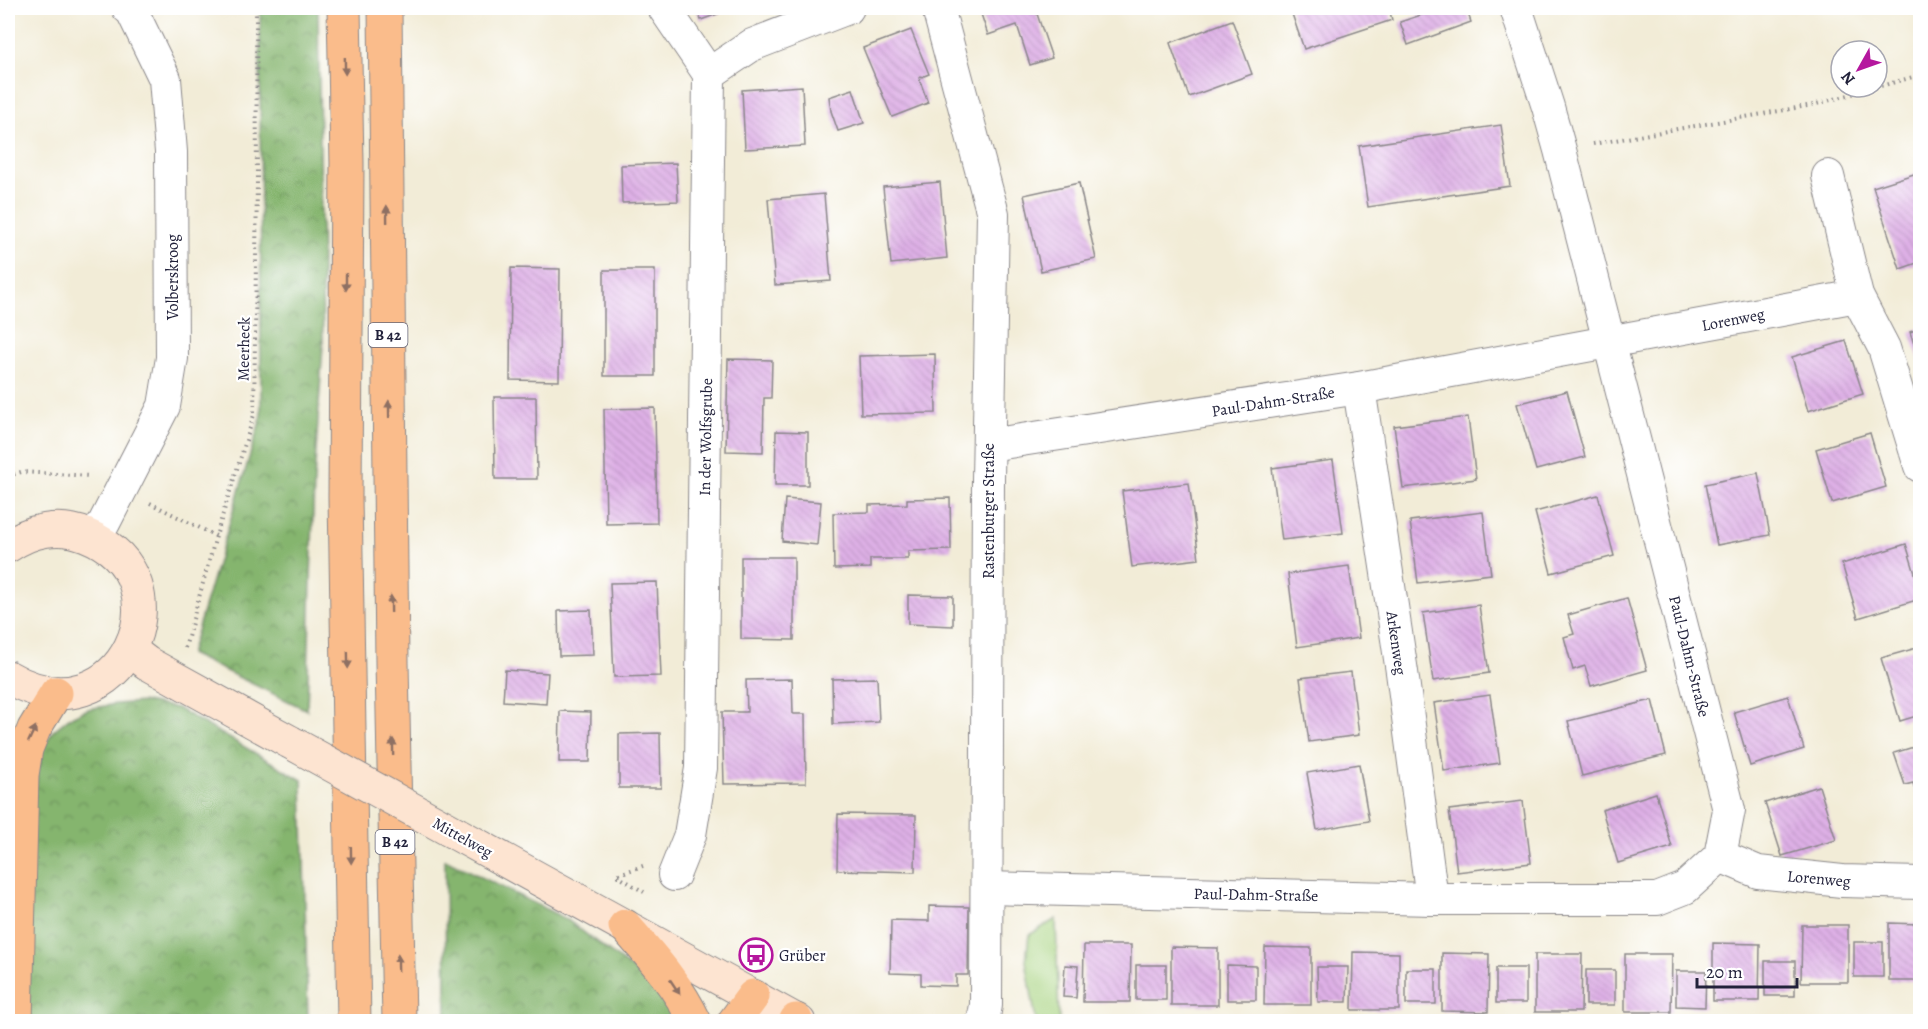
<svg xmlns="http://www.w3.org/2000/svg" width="1928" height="1029" viewBox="0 0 1928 1029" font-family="Alegreya,serif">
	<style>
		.green { fill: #a7d380; stroke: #647a5e; stroke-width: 1.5 }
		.forest { fill: url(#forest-crowns); stroke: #546c54; stroke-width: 1.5 }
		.building { fill: url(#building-back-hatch) }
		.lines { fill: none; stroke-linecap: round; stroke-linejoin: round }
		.street-casing { stroke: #8a8789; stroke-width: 34 }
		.secondary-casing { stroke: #8a8789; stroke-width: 35 }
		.highway-casing { stroke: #8a8789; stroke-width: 35 }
		.path { stroke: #8a8789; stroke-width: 4; stroke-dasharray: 1.5 4.5; stroke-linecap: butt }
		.street { stroke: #fff; stroke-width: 32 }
		.secondary { stroke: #fde4d1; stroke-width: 33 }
		.highway { stroke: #fabc8b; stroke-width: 33 }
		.secondary-bridge-casing { stroke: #8a8789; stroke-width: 35; stroke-linecap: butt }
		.secondary-bridge { stroke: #fde4d1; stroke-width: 33 }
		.oneway { fill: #8e6f63 }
		.labels { text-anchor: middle; stroke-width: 4.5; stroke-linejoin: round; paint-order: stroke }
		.shield { fill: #fff; stroke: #646476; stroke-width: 1.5 }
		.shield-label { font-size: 15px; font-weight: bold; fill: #22223b }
		.street-label { font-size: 16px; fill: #22223b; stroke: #fff }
		.poi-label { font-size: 16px; fill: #22223b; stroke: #fff; text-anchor: start }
	</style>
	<defs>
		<pattern id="forest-crowns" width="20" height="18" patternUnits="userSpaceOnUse" patternTransform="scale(1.5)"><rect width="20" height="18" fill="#85b56e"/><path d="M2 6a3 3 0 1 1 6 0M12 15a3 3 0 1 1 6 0" fill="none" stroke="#6c935c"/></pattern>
		<pattern id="building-back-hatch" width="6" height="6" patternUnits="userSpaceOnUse" patternTransform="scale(1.5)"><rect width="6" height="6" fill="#deb0e6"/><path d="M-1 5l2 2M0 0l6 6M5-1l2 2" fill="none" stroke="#be97c6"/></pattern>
	</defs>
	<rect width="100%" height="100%" fill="#fff"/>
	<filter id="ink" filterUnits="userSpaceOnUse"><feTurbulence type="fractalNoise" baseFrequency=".0167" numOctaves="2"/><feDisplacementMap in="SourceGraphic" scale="12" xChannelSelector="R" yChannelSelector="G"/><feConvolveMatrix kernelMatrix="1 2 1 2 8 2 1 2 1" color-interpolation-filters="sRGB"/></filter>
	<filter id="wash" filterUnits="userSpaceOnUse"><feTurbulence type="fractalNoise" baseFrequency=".008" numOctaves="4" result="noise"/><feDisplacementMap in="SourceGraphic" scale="24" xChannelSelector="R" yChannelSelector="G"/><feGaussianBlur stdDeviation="1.35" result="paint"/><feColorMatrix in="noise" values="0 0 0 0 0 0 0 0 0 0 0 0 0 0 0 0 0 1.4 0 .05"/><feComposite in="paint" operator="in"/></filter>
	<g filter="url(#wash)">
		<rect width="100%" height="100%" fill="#f2ecd7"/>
		<polygon class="green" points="1056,919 1059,1021 1036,1021 1026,961 1029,935"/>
		<g class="forest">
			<polygon points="260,8 318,8 323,345 314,481 307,710 190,654 261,418"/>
			<polygon points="144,702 177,708 302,780 308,1021 27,1022 30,816 42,750 53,731 69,718 88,709 116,704"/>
			<polygon points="445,859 566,919 648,981 676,1021 446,1021"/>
		</g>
		<g id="blocks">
			<g class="building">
				<polygon points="696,8 734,8 701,20"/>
				<polygon points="979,8 1035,8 1052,58 1030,65 1017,25 988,35"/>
				<polygon points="1290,8 1389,8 1392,20 1304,49"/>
				<polygon points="1442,8 1466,8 1471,22 1408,45 1400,22"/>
				<polygon points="1232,20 1252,74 1189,97 1170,43"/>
				<polygon points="911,30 929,74 919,78 928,103 892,117 863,48"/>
				<polygon points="802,86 805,146 745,149 742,90"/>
				<polygon points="853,89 864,123 838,131 831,111 829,97"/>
				<polygon points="1501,125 1510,186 1368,207 1359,146"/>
				<polygon points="676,163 678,201 622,203 621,165"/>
				<polygon points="1920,172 1920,262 1900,269 1873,187"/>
				<polygon points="940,182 947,258 891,264 883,187"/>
				<polygon points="1079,183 1096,259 1041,271 1024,195"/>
				<polygon points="824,194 831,281 775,285 768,199"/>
				<polygon points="511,268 560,269 559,381 510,380"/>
				<rect x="604" y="270" width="51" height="106"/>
				<polygon points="1920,328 1920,362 1910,332"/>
				<polygon points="1846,341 1863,394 1808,411 1792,357"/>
				<polygon points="935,354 936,413 861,414 859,356"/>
				<polygon points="728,359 772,360 771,398 764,398 763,452 726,451"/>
				<polygon points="1567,391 1585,457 1536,470 1517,404"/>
				<polygon points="494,397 536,397 537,479 495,479"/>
				<polygon points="655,408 657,523 606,524 604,409"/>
				<polygon points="1468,417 1476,479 1403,488 1394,426"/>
				<polygon points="776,431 808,432 808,485 775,485"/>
				<polygon points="1870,433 1886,487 1832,503 1816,449"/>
				<polygon points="1333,460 1343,533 1282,540 1272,468"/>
				<polygon points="1758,473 1770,535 1717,545 1705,484"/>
				<polygon points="1189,483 1199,559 1132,567 1122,491"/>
				<polygon points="1598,495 1614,556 1551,573 1535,512"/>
				<polygon points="950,498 951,550 908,551 908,559 870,559 870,568 834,569 833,513 869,512 869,505 907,504 907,499"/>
				<polygon points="785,499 821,502 817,545 782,541"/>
				<polygon points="1483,512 1491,574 1418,583 1410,521"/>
				<polygon points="1906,544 1920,590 1920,599 1858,618 1842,564"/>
				<polygon points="741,557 794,557 794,640 741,639"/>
				<polygon points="1349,566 1359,638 1297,647 1288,574"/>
				<polygon points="657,582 661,676 614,677 610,583"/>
				<polygon points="908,595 953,596 953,626 908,624"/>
				<polygon points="1627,598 1647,670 1591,686 1585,666 1573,670 1564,637 1574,634 1568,615"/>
				<polygon points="1479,605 1489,673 1433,681 1423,613"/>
				<polygon points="591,610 593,655 559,656 558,611"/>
				<polygon points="1920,647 1920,715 1900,721 1881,658"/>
				<polygon points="505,670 548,673 546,704 503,701"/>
				<polygon points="1351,672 1359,735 1309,742 1300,678"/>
				<polygon points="877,678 879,722 833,724 832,679"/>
				<polygon points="792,679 793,714 805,714 806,783 724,784 722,712 747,712 746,680"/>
				<polygon points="1490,695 1500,763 1444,771 1434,703"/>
				<polygon points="1788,696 1804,749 1750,766 1734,712"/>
				<polygon points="1652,700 1666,755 1582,776 1568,721"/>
				<polygon points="560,711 591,712 590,762 559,762"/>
				<polygon points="660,733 661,788 619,788 619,734"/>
				<polygon points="1920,745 1920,806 1913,783 1905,785 1894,753"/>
				<polygon points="1359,764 1369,821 1317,830 1307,773"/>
				<polygon points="1819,786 1836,840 1782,856 1765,803"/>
				<polygon points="1656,793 1672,847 1618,863 1602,810"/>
				<polygon points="1523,801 1531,863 1457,872 1449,810"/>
				<polygon points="838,814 916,815 915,872 837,870"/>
				<polygon points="929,906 969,907 968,975 956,975 956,986 921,985 921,974 890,973 891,920 929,921"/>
				<polygon points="1889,923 1920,924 1920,981 1889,981"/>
				<polygon points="1802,925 1848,925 1848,982 1801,982"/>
				<rect x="1854" y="942" width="29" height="35"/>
				<polygon points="1713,943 1760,944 1759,1001 1713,1001"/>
				<polygon points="1084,945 1131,945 1130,1002 1083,1002"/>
				<polygon points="1171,947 1218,948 1218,1005 1171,1005"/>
				<polygon points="1265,947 1311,948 1311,1005 1264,1005"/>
				<polygon points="1353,952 1399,953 1399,1010 1352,1010"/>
				<polygon points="1442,953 1489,954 1488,1012 1442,1011"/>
				<polygon points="1535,954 1582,954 1581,1012 1535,1012"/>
				<polygon points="1625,954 1672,954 1671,1012 1625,1012"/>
				<rect x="1765" y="961" width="30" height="35"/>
				<polygon points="1065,965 1078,966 1076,998 1063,997"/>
				<rect x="1136" y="965" width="30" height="35"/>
				<polygon points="1227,965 1256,966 1256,1000 1227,1000"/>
				<polygon points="1317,967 1348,967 1347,1002 1318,1002"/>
				<rect x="1496" y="968" width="30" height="35"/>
				<rect x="1406" y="969" width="30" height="35"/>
				<rect x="1586" y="970" width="29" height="35"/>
				<polygon points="1676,971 1706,971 1705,1007 1676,1006"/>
			</g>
		</g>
	</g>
	<g filter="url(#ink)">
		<use href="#blocks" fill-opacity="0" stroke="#8a8789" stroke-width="1.5"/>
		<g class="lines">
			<g class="street-casing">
				<g id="street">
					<polyline points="664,8 709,74 701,768 690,835 674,875"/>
					<polyline points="938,8 993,214 988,479 986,1005 983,1022"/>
					<polyline points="709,74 752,45 848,8"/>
					<polyline points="1828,176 1857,296 1884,348 1920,466"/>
					<polyline points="1359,388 1402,672 1432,899"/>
					<polyline points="989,445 1359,388 1857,296"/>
					<polyline points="94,538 104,523 164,406 172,358 171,152 165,79 132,11 128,8"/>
					<polyline points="1720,856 1758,872 1842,881 1920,883"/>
					<polyline points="987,888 1432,899 1657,899 1685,888 1720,856 1729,810 1560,150 1548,107 1516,8"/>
				</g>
			</g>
			<g class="secondary-casing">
				<g id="secondary">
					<path d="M8 546C31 530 59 524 86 535 195 578 121 744 8 677"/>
					<polyline points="130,650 147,663 290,742"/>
					<polyline points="457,834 799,1022"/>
				</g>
			</g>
			<g class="highway-casing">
				<g id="highway">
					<polyline points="344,8 347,163 345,497 354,1022"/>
					<polyline points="385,8 392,662 399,1022"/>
					<path d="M625 926C651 956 678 985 695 1022"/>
					<polyline points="16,1022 22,775 26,749 34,729 56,693"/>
					<polyline points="734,1022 753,996"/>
					<polyline points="795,1022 796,1020"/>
				</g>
			</g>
			<g class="path">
				<polyline points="1593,144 1813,105 1920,75"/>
				<polyline points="8,476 21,472 91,476"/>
				<polyline points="150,503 216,536"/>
				<polyline points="185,648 216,536 254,415 257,182 256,8"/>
				<polyline points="643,866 616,875 644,892"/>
			</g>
			<use href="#street" class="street"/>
			<use href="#secondary" class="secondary"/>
			<use href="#highway" class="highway"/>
			<g class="secondary-bridge-casing">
				<polyline id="secondary-bridge" points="290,742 457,834"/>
			</g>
			<use href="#secondary-bridge" class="secondary-bridge"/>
		</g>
		<defs><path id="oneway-solid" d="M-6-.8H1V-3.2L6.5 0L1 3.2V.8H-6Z" transform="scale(1.5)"/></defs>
		<g class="oneway">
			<use href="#oneway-solid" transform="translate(345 66) rotate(89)"/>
			<use href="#oneway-solid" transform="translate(387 214) rotate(-91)"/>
			<use href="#oneway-solid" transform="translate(346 282) rotate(90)"/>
			<use href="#oneway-solid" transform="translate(389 409) rotate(-91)"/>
			<use href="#oneway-solid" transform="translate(391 604) rotate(-91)"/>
			<use href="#oneway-solid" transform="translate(348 660) rotate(89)"/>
			<use href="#oneway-solid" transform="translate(32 734) rotate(-65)"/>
			<use href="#oneway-solid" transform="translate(393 747) rotate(-91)"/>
			<use href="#oneway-solid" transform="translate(351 855) rotate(89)"/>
			<use href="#oneway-solid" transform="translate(398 963) rotate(-91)"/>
			<use href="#oneway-solid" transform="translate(675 987) rotate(56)"/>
		</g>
	</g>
	<defs>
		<g id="bus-ring" transform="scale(1.725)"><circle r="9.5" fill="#fff" stroke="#b5179e" stroke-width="1.5"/><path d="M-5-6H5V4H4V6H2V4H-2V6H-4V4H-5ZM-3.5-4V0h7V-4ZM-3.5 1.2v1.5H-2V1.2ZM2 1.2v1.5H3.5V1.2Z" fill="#b5179e"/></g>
	</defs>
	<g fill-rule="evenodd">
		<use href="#bus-ring" x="756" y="955"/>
	</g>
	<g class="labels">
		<g class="shield">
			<rect x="368.5" y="323" width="39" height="24" rx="4.5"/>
			<rect x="375.5" y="830" width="39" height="24" rx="4.5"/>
		</g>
		<g class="shield-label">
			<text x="388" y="340">B 42</text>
			<text x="395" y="847">B 42</text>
		</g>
		<g class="street-label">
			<text transform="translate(172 277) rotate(-90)" y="6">Volberskroog</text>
			<text transform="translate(1733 319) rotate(-11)" y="6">Lorenweg</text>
			<text transform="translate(243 349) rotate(-89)" y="6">Meerheck</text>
			<text transform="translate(1273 401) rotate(-9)" y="6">Paul-Dahm-Straße</text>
			<text transform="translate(705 437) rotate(-89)" y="6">In der Wolfsgrube</text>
			<text transform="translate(988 511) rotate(-90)" y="6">Rastenburger Straße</text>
			<text transform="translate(1397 643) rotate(82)" y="6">Arkenweg</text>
			<text transform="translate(1690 656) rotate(76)" y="6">Paul-Dahm-Straße</text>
			<text transform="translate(463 837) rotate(29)" y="6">Mittelweg</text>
			<text transform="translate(1819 878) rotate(5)" y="6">Lorenweg</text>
			<text transform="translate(1256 894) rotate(1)" y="6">Paul-Dahm-Straße</text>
		</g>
		<g class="poi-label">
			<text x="779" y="961">Grüber</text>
		</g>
	</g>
	<rect width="1928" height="1029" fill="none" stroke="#fff" stroke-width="30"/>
	<g transform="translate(1859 69) rotate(230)"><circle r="28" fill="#ffffff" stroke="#a7a7b1" stroke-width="1.5"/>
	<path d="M0-4.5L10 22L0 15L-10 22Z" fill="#b5179e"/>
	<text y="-9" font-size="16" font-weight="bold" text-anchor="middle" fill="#22223b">N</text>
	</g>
	<path d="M1697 978v9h100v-9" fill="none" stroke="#22223b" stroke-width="3"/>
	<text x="1706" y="978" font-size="18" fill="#22223b" stroke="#ffffff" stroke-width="4.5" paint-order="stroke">20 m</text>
</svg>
